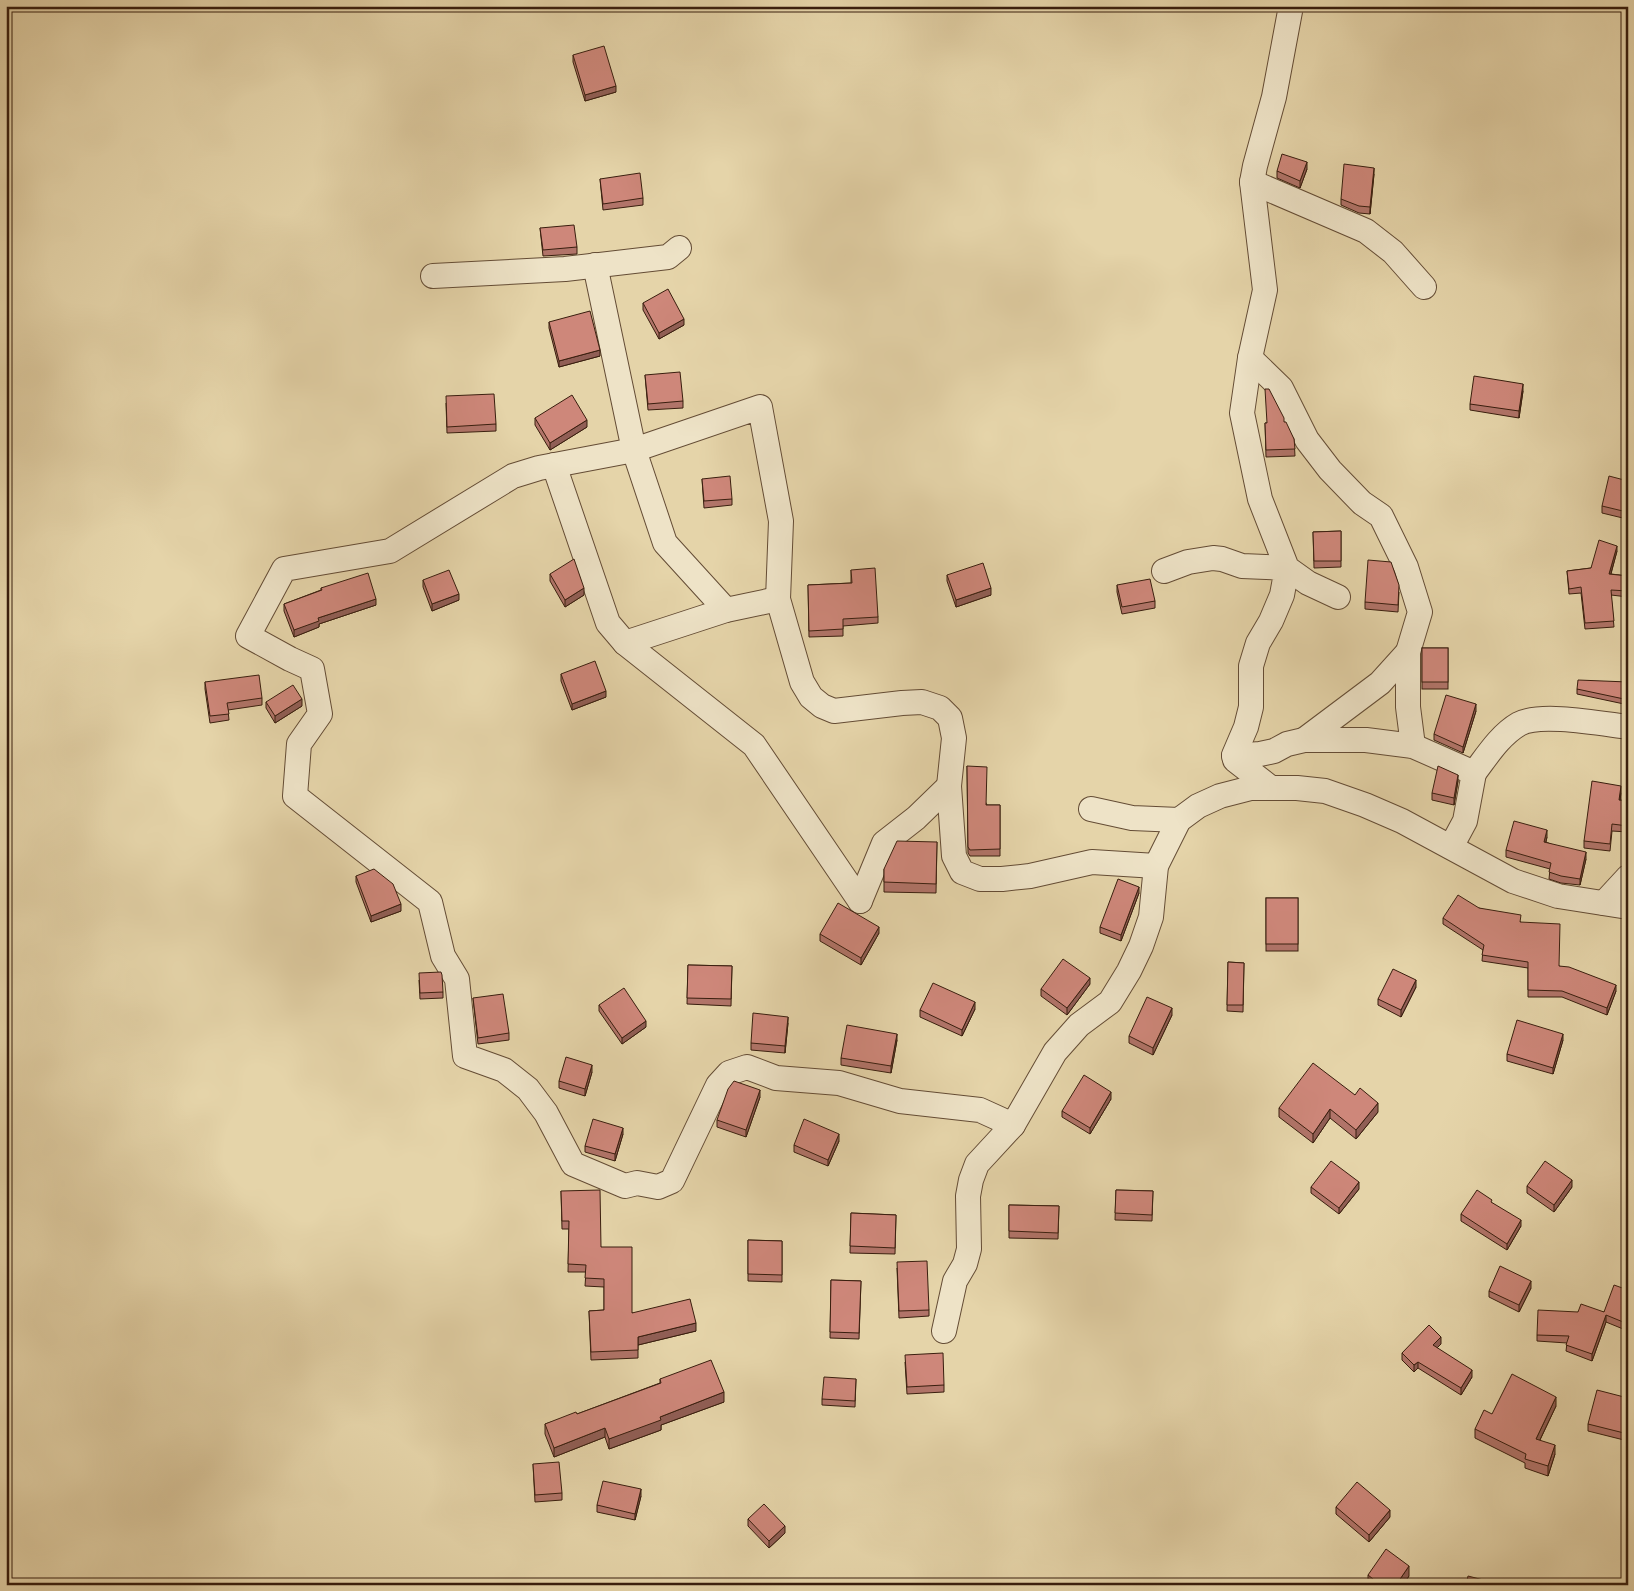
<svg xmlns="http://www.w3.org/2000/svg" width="1634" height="1591" viewBox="0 0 1634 1591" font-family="'EB Garamond',serif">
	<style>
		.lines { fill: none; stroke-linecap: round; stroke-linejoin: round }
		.street-casing { stroke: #644c35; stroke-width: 26 }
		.street { stroke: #eee3c7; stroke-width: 24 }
		.wall { fill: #b17469; stroke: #391e0e }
		.shaded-wall { fill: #905e55; stroke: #391e0e }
		.building { fill: #ce877a; stroke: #391e0e }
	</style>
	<rect width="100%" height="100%" fill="#e5d4a9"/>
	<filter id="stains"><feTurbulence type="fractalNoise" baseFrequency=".004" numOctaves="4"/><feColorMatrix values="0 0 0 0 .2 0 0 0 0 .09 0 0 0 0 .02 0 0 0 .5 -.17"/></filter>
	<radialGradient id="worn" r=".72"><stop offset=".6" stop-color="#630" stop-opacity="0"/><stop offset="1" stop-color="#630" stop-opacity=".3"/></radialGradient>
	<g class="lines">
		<g class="street-casing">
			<g id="street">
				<polyline points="1291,6 1274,97 1255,166 1252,182 1265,290 1250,358 1242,413 1260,499 1287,568 1308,583 1338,597"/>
				<polyline points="1252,182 1366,231 1393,252 1424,287"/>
				<polyline points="595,265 634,450 665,543 726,610"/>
				<polyline points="433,276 565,269 668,257 679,248"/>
				<polyline points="1250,358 1281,388 1307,440 1330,470 1362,503 1381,516 1406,567 1420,612 1408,652 1408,707 1413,746"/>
				<polyline points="554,465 608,623 625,643 754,745 860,901"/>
				<polyline points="1164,571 1188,562 1213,558 1222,559 1242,566 1287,568 1282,595 1271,621 1258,643 1251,666 1251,707 1246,727 1234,755 1235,760 1271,788"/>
				<polyline points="625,643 726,610 778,599"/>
				<polyline points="1304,740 1380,683 1408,652"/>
				<polyline points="1234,756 1260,754 1274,751 1287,744 1304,740 1366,740 1413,746 1474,773 1465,821 1451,847"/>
				<path d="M1474 773C1487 756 1500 735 1519 724 1540 712 1603 724 1628 727"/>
				<polyline points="1091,809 1132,818 1179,820"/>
				<polyline points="860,901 884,843 916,818 949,786"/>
				<polyline points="1604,903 1628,877"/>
				<polyline points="1013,1125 980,1110 900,1101 839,1083 776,1078 747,1067 729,1073 718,1085 672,1181 658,1187 637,1183 625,1186 573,1164 546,1113 528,1089 504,1070 465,1056 457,979 443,956 430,902 295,796 299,744 320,714 312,669 290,659 248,636 284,569 390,551 513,476 539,468 634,450 760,407 781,521 778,599 802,682 811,697 822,706 834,711 902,703 922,702 940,708 950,718 954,738 949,786 954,856 962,872 980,879 1002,879 1030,876 1092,862 1156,866"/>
				<polyline points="944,1331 955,1281 965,1264 969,1249 968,1196 971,1180 977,1164 1013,1125 1055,1052 1079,1025 1110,1002 1129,971 1141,946 1151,917 1156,866 1179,820 1198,806 1220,796 1251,788 1297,788 1325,791 1365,805 1402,821 1513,881 1558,896 1628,907"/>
			</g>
		</g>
		<use href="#street" class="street"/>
	</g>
	<g class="wall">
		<polygon points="573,55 616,92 585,101 573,62"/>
		<polygon points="1307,169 1300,188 1277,178 1277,171"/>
		<polygon points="1374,174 1370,214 1359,213 1341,205 1341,199"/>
		<polygon points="600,179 643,198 643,205 603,210"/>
		<polygon points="540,228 577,247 577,254 543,256"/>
		<polygon points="643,303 684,325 659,339 643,310"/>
		<polygon points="549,322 600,356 559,367 549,328"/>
		<polygon points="645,375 683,401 683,408 648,410"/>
		<polygon points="1523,391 1519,418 1470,410 1470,404"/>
		<polygon points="446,403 496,424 496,431 447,433"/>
		<polygon points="535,418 587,427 550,450 535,425"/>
		<polygon points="1284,422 1294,439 1295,456 1266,457 1265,423"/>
		<polygon points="702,479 732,499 732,505 704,508"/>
		<polygon points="1628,481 1628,514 1627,519 1602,513 1602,506"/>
		<polygon points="1341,531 1341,567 1314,568 1313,532"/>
		<polygon points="1617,551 1611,574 1628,576 1628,597 1611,595 1614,627 1585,629 1581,593 1569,594 1567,571 1591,568"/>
		<polygon points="851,570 878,617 878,623 843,626 843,636 809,637 808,585 851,583"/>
		<polygon points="550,574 584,595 565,607 550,581"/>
		<polygon points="947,575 991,595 956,607 947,581"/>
		<polygon points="423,580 459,600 432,611 423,587"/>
		<polygon points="1117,585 1155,601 1155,608 1122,614 1117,592"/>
		<polygon points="321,588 376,605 319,624 319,627 294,637 284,611 284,604 321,590"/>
		<polygon points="1399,592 1398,612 1365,609 1365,602"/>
		<rect x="1422" y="648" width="26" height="41"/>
		<polygon points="561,674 606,697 572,710 561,681"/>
		<polygon points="205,682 262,698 262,705 228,710 229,720 210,723 205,689"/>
		<polygon points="1628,682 1628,713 1624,713 1624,704 1577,694 1577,689"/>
		<polygon points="266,702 302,706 275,723 266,708"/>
		<polygon points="1476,711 1463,753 1434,740 1434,734"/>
		<polygon points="967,766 987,805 1000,805 1000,856 970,856 968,853"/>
		<polygon points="1458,781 1454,805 1432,800 1432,793"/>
		<polygon points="1621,793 1620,800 1628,801 1628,832 1612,831 1610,851 1584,848 1584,841"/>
		<polygon points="1547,837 1546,842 1586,859 1580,885 1561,883 1549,879 1550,869 1506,857 1506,850"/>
		<polygon points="937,842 936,893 884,892 884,869"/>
		<polygon points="356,876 401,911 371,922 356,882"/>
		<polygon points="1139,893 1121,941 1100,933 1100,927"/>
		<rect x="1266" y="898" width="32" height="53"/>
		<polygon points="1479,908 1521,922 1559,966 1616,991 1607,1015 1562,997 1528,997 1528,968 1482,961 1483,950 1443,924 1443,918"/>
		<polygon points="879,933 861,965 820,941 820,934"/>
		<polygon points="1228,962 1244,963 1243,1012 1227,1011"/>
		<polygon points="688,965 732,966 731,1006 687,1004"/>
		<polygon points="419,980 443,992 443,998 420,999"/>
		<polygon points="1090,984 1067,1015 1041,996 1041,989"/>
		<polygon points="1416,987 1401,1017 1378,1005 1378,999"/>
		<polygon points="473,998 509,1033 509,1040 478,1044"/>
		<polygon points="599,1005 646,1027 622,1044 599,1011"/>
		<polygon points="975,1009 962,1036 920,1017 920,1010"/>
		<polygon points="1172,1015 1153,1055 1129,1043 1129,1036"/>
		<polygon points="788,1023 785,1053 751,1050 751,1043"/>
		<polygon points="897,1040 891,1073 841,1065 841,1058"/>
		<polygon points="1563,1040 1553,1074 1507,1061 1507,1054"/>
		<polygon points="592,1072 585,1096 559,1088 559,1081"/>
		<polygon points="1355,1095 1378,1112 1356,1139 1330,1118 1313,1143 1279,1117 1279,1108"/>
		<polygon points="760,1097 746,1137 717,1127 717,1120"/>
		<polygon points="1111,1099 1090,1134 1062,1117 1062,1111"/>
		<polygon points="623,1134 615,1161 585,1152 585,1146"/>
		<polygon points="839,1141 828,1166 794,1152 794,1145"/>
		<polygon points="1527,1186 1572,1187 1554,1212 1527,1193"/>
		<polygon points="1311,1187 1359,1189 1339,1214 1311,1193"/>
		<polygon points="1116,1190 1153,1191 1152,1221 1115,1220"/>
		<polygon points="561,1191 601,1247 632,1313 696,1331 638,1345 638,1358 591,1360 589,1311 604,1310 604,1287 585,1286 586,1272 568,1272 569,1229 562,1229"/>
		<polygon points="1492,1203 1521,1226 1507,1250 1461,1221 1461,1214"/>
		<polygon points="1009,1205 1059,1206 1058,1239 1009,1238"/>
		<polygon points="851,1213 896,1215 895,1254 850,1253"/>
		<polygon points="748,1240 782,1241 782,1282 748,1281"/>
		<polygon points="897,1268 929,1310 929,1316 899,1318"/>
		<polygon points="831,1280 861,1281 859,1339 830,1338"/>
		<polygon points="1531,1288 1519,1312 1489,1297 1489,1291"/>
		<polygon points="1628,1290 1628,1331 1606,1322 1592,1361 1566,1351 1567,1343 1537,1341 1537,1335 1578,1312 1604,1312"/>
		<polygon points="1441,1344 1437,1348 1472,1377 1461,1395 1418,1368 1414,1372 1402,1360 1402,1353"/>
		<polygon points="905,1362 944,1385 944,1392 907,1394"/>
		<polygon points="660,1379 724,1402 661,1425 661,1430 609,1449 605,1437 554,1457 545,1434 545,1424 577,1414 660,1383"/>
		<polygon points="856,1379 855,1407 822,1405 822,1399"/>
		<polygon points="1628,1398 1628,1441 1588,1431 1588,1424"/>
		<polygon points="1556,1406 1540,1440 1555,1454 1548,1476 1525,1468 1525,1463 1475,1438 1475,1429"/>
		<polygon points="533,1464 562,1493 562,1500 535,1502"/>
		<polygon points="641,1496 635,1520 597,1512 597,1505"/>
		<polygon points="1336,1507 1390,1517 1369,1542 1336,1514"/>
		<polygon points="748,1519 785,1533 769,1548 748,1526"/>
		<polygon points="1368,1575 1409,1576 1403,1585 1368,1585"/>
	</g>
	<g class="shaded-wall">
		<polygon points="616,86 616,92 585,101 585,95"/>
		<polygon points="1307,162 1307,169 1300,188 1300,181"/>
		<polygon points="1374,168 1374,174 1370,214 1370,207"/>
		<polygon points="684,319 684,325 659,339 659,333"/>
		<polygon points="600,350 600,356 559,367 559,361"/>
		<polygon points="1523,384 1523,391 1519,418 1519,411"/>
		<polygon points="587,420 587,427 550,450 550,443"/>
		<polygon points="1617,546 1617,551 1609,580 1609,574"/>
		<polygon points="584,588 584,595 565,607 565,600"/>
		<polygon points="991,588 991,595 956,607 956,600"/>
		<polygon points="459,594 459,600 432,611 432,604"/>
		<polygon points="376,599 376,605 319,624 319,627 294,637 294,630 318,618"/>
		<polygon points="606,691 606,697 572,710 572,704"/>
		<polygon points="302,699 302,706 275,723 275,716"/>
		<polygon points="1476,704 1476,711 1463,753 1463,747"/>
		<polygon points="1458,775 1458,781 1454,805 1454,798"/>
		<polygon points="1621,786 1621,793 1619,807 1619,800"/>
		<polygon points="1547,830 1547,837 1544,848 1544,842"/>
		<polygon points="1586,852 1586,859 1580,885 1580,879"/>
		<polygon points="1139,887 1139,893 1121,941 1121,935"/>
		<polygon points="401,904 401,911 371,922 371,916"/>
		<polygon points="879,927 879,933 861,965 861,958"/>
		<polygon points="1090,978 1090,984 1067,1015 1067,1008"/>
		<polygon points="1416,980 1416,987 1401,1017 1401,1010"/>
		<polygon points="1616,985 1616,991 1607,1015 1607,1008"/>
		<polygon points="975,1002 975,1009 962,1036 962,1030"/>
		<polygon points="1172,1008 1172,1015 1153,1055 1153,1048"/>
		<polygon points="788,1017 788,1023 785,1053 785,1046"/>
		<polygon points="646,1021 646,1027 622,1044 622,1038"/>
		<polygon points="897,1034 897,1040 891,1073 891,1066"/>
		<polygon points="1563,1034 1563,1040 1553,1074 1553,1068"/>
		<polygon points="592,1065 592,1072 585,1096 585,1089"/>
		<polygon points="760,1090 760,1097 746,1137 746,1130"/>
		<polygon points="1111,1092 1111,1099 1090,1134 1090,1128"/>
		<polygon points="1378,1103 1378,1112 1356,1139 1356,1130"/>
		<polygon points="1330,1109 1330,1118 1313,1143 1313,1134"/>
		<polygon points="623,1128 623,1134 615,1161 615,1154"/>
		<polygon points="839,1134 839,1141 828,1166 828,1160"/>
		<polygon points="1572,1180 1572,1187 1554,1212 1554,1205"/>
		<polygon points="1359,1182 1359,1189 1339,1214 1339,1208"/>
		<polygon points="1521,1220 1521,1226 1507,1250 1507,1244"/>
		<polygon points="1531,1281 1531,1288 1519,1312 1519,1305"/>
		<polygon points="1606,1315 1606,1322 1592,1361 1592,1354"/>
		<polygon points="696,1323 696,1331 638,1345 638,1337"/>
		<polygon points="1441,1337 1441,1344 1433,1352 1433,1345"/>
		<polygon points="1418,1362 1418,1368 1414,1372 1414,1365"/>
		<polygon points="1472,1370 1472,1377 1461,1395 1461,1388"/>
		<polygon points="724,1392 724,1402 661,1425 661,1430 609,1449 609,1439 660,1417"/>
		<polygon points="1556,1397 1556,1406 1536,1448 1536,1439"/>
		<polygon points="605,1428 605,1437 554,1457 554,1448"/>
		<polygon points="1555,1445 1555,1454 1548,1476 1548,1466"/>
		<polygon points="641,1489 641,1496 635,1520 635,1514"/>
		<polygon points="1390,1510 1390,1517 1369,1542 1369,1535"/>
		<polygon points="785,1526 785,1533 769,1548 769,1541"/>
		<polygon points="1409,1566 1409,1576 1403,1585 1396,1585"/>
	</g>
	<g class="building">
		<polygon points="604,46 616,86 585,95 573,55"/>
		<polygon points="1282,154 1307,162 1300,181 1277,171"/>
		<polygon points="1344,164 1374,168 1370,207 1359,206 1341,199"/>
		<polygon points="640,173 643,198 603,204 600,179"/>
		<polygon points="574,225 577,247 543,250 540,228"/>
		<polygon points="668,289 684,319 659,333 643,303"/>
		<polygon points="590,311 600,350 559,361 549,322"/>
		<polygon points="680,372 683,401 648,404 645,375"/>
		<polygon points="1474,376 1523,384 1519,411 1470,404"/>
		<polygon points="1265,389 1269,389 1284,418 1284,422 1286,422 1294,439 1295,449 1266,450 1265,423 1267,423"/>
		<polygon points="494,394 496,424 447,427 446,396"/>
		<polygon points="572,395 587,420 550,443 535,418"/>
		<polygon points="730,476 732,499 704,501 702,479"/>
		<polygon points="1609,476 1628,481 1628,508 1627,512 1602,506"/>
		<polygon points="1341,531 1341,561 1314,561 1313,532"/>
		<polygon points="1599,540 1617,546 1609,574 1628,576 1628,591 1611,590 1614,621 1585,623 1581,587 1569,589 1567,571 1591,568"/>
		<polygon points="574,559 584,588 565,600 550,574"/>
		<polygon points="1368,560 1391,562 1399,585 1398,605 1365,602"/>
		<polygon points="983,563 991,588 956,600 947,575"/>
		<polygon points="875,568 878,617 843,619 843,629 809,631 808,585 852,583 851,570"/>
		<polygon points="449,570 459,594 432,604 423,580"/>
		<polygon points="368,573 376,599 318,618 319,621 294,630 284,604 322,590 321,588"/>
		<polygon points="1150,579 1155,601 1122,607 1117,585"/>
		<rect x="1422" y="648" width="26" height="34"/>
		<polygon points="595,661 606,691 572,704 561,674"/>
		<polygon points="259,675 262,698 227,703 229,714 210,716 205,682"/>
		<polygon points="1578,680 1628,682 1628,708 1624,707 1624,699 1577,689"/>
		<polygon points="293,685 302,699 275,716 266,702"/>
		<polygon points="1446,695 1476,704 1463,747 1434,734"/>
		<polygon points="967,766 987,767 986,805 1000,805 1000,849 970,850 968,847"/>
		<polygon points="1438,766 1458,775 1454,798 1432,793"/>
		<polygon points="1592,781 1621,786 1619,800 1628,801 1628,826 1612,824 1610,844 1584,841"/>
		<polygon points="1514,821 1547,830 1544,842 1586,852 1580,879 1561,876 1549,872 1551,863 1506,850"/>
		<polygon points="897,841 937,842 936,884 884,882 884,869"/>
		<polygon points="374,869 393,884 401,904 371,916 356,876"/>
		<polygon points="1118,879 1139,887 1121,935 1100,927"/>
		<polygon points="1458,895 1479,908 1521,915 1520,922 1560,924 1559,966 1569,967 1616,985 1607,1008 1562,991 1528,990 1528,962 1482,955 1484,945 1443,918"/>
		<rect x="1266" y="898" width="32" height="46"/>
		<polygon points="838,903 879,927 861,958 820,934"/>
		<polygon points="1063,959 1090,978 1067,1008 1041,989"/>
		<polygon points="1228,962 1244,963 1243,1005 1227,1005"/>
		<polygon points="688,965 732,966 731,999 687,998"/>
		<polygon points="1393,969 1416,980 1401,1010 1378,999"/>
		<polygon points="441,972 442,975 443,992 420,993 419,973"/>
		<polygon points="933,983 975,1002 962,1030 920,1010"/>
		<polygon points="624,988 646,1021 622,1038 599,1005"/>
		<polygon points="503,994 509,1033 478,1038 473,998"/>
		<polygon points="1147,997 1172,1008 1153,1048 1129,1036"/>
		<polygon points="753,1013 788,1017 785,1046 751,1043"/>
		<polygon points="1517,1020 1563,1034 1553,1068 1507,1054"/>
		<polygon points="847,1025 897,1034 891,1066 841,1058"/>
		<polygon points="566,1057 592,1065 585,1089 559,1081"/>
		<polygon points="1313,1063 1355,1095 1360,1088 1378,1103 1356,1130 1330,1109 1313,1134 1279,1108"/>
		<polygon points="1084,1075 1111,1092 1090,1128 1062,1111"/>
		<polygon points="734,1081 760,1090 746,1130 717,1120 728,1089"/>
		<polygon points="593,1119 623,1128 615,1154 585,1146"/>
		<polygon points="804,1119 839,1134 828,1160 794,1145"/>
		<polygon points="1331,1161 1359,1182 1339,1208 1311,1187"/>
		<polygon points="1545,1161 1572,1180 1554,1205 1527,1186"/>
		<polygon points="600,1190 601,1247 632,1247 632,1313 690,1299 696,1323 638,1337 638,1350 591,1352 589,1311 604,1310 604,1279 585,1278 586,1265 568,1264 569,1221 562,1221 561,1191"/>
		<polygon points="1116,1190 1153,1191 1152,1215 1115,1213"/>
		<polygon points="1477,1190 1492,1200 1491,1202 1521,1220 1507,1244 1461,1214"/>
		<polygon points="1009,1205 1059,1206 1058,1233 1009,1231"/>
		<polygon points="851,1213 896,1215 895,1248 850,1246"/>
		<polygon points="748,1240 782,1241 782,1275 748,1274"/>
		<polygon points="927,1261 929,1310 899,1311 897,1262"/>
		<polygon points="1500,1266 1531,1281 1519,1305 1489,1291"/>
		<polygon points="831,1280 861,1281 859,1333 830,1332"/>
		<polygon points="1614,1285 1628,1290 1628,1324 1606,1315 1592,1354 1566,1345 1569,1336 1537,1335 1538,1310 1578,1312 1581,1304 1604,1312"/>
		<polygon points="1429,1325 1441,1337 1433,1345 1472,1370 1461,1388 1418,1362 1414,1365 1402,1353"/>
		<polygon points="943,1353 944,1385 907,1387 905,1355"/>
		<polygon points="711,1360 724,1392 660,1417 661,1420 609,1439 605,1428 554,1448 545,1424 576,1412 577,1414 661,1383 660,1379"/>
		<polygon points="1512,1374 1556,1397 1536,1439 1555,1445 1548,1466 1525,1459 1526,1454 1475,1429 1484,1410 1492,1414"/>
		<polygon points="824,1377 856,1379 855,1401 822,1399"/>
		<polygon points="1597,1390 1628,1398 1628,1434 1588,1424"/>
		<polygon points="559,1462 562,1493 535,1495 533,1464"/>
		<polygon points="603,1481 641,1489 635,1514 597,1505"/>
		<polygon points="1357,1482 1390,1510 1369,1535 1336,1507"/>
		<polygon points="764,1504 785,1526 769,1541 748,1519"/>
		<polygon points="1386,1549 1409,1566 1396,1585 1370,1585 1373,1579 1368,1575"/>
		<polygon points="1468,1576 1499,1584 1499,1585 1466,1585"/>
	</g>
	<rect width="1634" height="1591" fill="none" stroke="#e5d4a9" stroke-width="25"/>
	<rect x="8" y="8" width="1619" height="1576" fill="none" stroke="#391e0e" stroke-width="2.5"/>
	<rect x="12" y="12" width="1609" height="1566" fill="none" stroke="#391e0e"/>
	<rect width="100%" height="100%" filter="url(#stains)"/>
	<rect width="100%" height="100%" fill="url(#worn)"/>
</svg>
